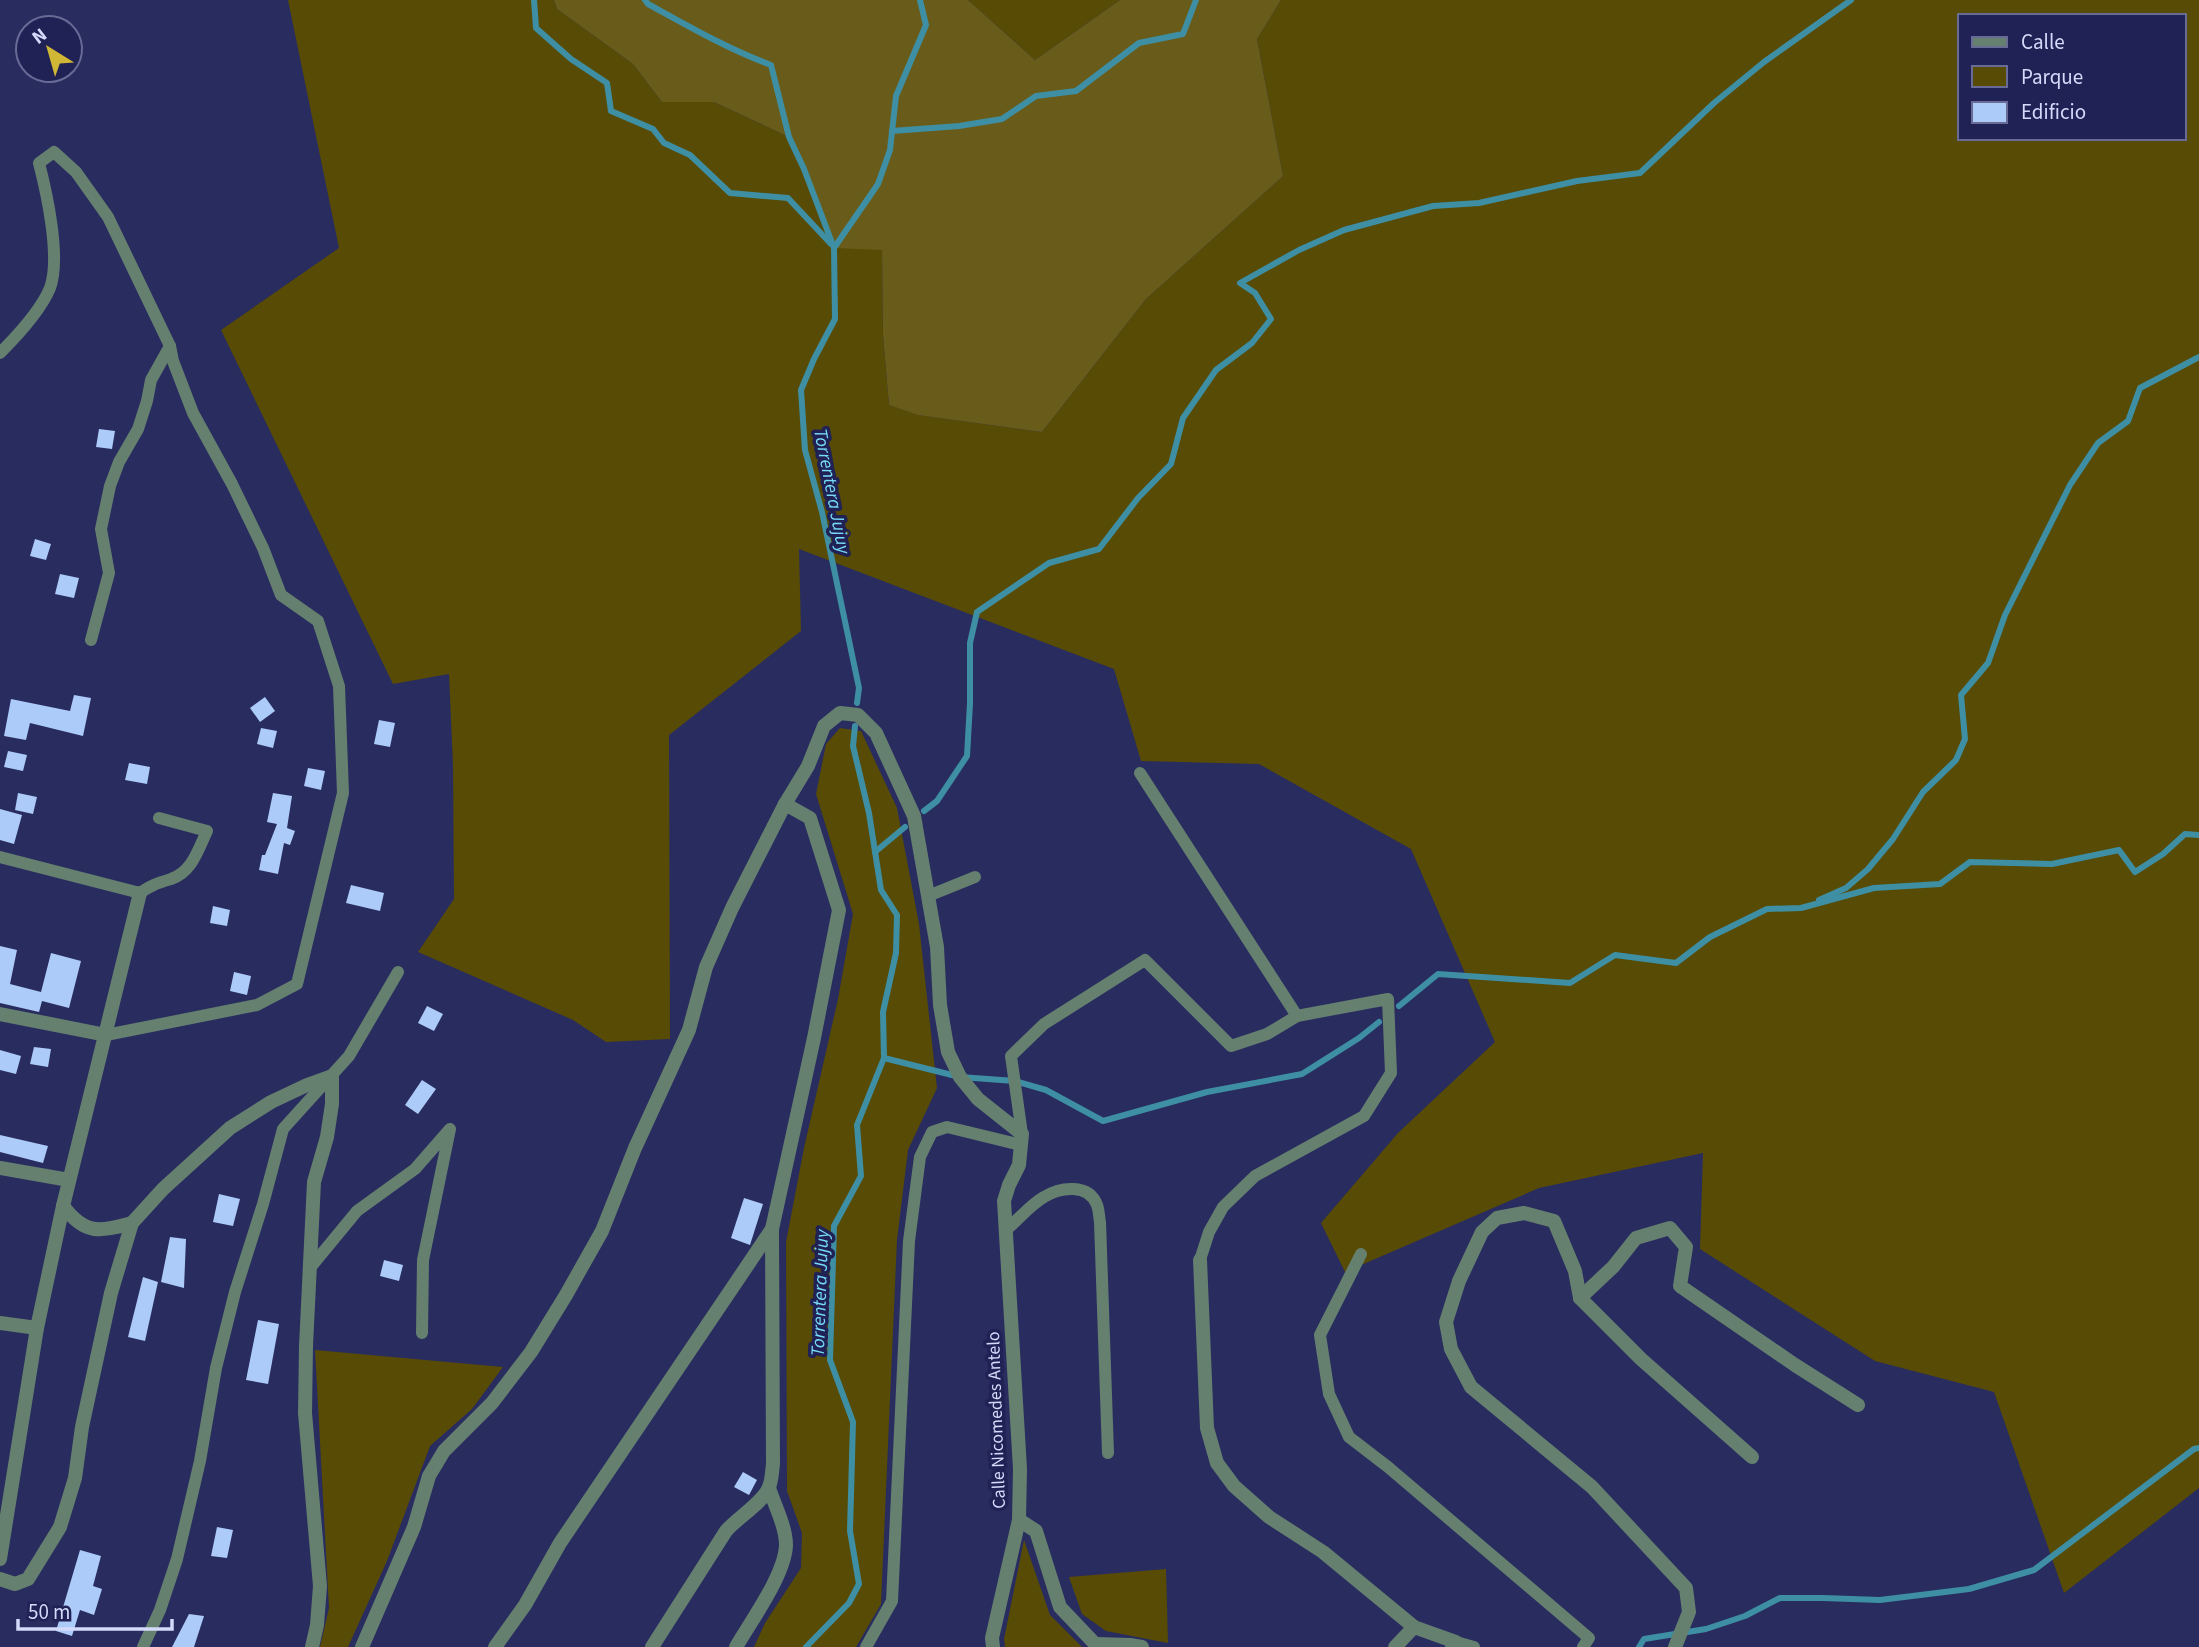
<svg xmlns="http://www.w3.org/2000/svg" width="2199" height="1647" viewBox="0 0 2199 1647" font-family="'Source Sans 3',sans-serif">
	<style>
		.green { fill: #574b05; fill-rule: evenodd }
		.forest { fill: #695c1b }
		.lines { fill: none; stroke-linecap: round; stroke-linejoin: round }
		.stream { stroke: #3e8fa4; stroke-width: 6 }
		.building { fill: #accbf8 }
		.service { stroke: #65806f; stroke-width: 12 }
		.minor { stroke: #65806f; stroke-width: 14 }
		.labels { text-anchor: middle; stroke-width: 7; stroke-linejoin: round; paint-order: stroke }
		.street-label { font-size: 18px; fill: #d4dafa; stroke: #202154 }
		.water-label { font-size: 19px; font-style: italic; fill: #76dcf8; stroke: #202154 }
	</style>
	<rect width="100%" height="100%" fill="#292c5f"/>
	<g class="green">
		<path d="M288 0H554L557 9 633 64 662 102H714L789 137 804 169 882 250 883 335 889 405 919 415 1042 432 1146 299 1283 176 1257 39 1281 0H2199V1488L2064 1593 1994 1392 1875 1361 1700 1249 1703 1153 1539 1188 1345 1272 1321 1223 1398 1133 1495 1042 1411 849 1259 764 1141 761 1114 669 799 549 801 631 669 735 670 1039 606 1042 573 1020 418 952 454 899 453 765 449 674 393 684 221 330 339 248ZM1959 16H2183V138H1959Z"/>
		<polygon points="968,0 1120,0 1035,60"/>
		<polygon points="840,728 861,731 897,808 919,924 937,1088 908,1150 897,1240 881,1604 856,1647 754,1647 765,1623 801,1568 802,1533 787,1491 786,1242 804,1148 838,999 853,914 816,794 826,744"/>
		<polygon points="315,1350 503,1367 472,1409 430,1446 387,1561 348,1647 320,1647 329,1608"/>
		<polygon points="1024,1540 1050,1615 1082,1647 1005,1647 1004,1639"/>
		<polygon points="1166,1569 1168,1643 1106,1631 1082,1614 1069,1577"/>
	</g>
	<polygon class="forest" points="554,0 968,0 1035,60 1120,0 1281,0 1257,39 1283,176 1146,299 1042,432 918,415 889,405 883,335 882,250 834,248 804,169 789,137 714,102 662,102 633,64 557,9"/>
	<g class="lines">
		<g class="stream">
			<polyline points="534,0 536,28 571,59 607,83 611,111 653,129 664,143 690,155 730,193 788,198 831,244"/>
			<path d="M645 0 648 4C688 26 728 49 771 65L789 137 804 169 834 248 835 319 814 359 801 390 805 450 822 512 859 688 857 703"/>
			<polyline points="892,131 959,126 1002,119 1036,96 1076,91 1139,43 1183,34 1196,0"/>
			<polyline points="834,248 878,184 890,150 896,96 926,25 920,0"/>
			<polyline points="924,811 937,801 967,756 970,703 970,643 977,612 1049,563 1099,549 1138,498 1171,464 1183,418 1216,370 1252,343 1271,319 1255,293 1240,283 1299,250 1344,230 1433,206 1479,203 1577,181 1640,173 1714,103 1764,62 1851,0"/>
			<polyline points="875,852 905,827"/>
			<polyline points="1819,900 1846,888 1868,869 1893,839 1923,792 1956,760 1965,739 1961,695 1988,663 2005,615 2070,485 2098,443 2128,421 2140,388 2199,357"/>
			<polyline points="1399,1006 1438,974 1570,983 1615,955 1676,963 1710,937 1767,909 1801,908 1874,888 1940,884 1970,862 2052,864 2119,850 2135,872 2163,854 2185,834 2199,835"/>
			<polyline points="884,1058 960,1077 1015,1081 1046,1090 1103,1121 1207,1092 1302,1074 1359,1038 1379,1022"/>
			<polyline points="806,1647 849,1603 859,1584 850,1531 853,1422 830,1360 834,1226 861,1176 857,1125 884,1058 883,1012 896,953 897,915 881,890 869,813 853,746 855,726"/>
			<polyline points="1639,1647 1644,1639 1706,1629 1745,1616 1780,1598 1823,1598 1880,1600 1969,1589 2034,1570 2194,1449 2199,1448"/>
		</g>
	</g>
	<g class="building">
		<polygon points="99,429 115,431 112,449 96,447"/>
		<polygon points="35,539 51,544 46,560 30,556"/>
		<polygon points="60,574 79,578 74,598 55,594"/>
		<polygon points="74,695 91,698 83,736 30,723 26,740 4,736 11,699 70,711"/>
		<polygon points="265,697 275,711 260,722 250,708"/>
		<polygon points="379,720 395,723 390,747 374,744"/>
		<polygon points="261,728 277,731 273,748 257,744"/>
		<polygon points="8,751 27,755 23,771 4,767"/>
		<polygon points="129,763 150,767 147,784 125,780"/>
		<polygon points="308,768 325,771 321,790 304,786"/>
		<polygon points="18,793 37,797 33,814 15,810"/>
		<polygon points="273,793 292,796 287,828 295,831 290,845 284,843 278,874 259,870 262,855 265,855 277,824 267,822"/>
		<polygon points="0,809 22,815 14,844 0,840"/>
		<polygon points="351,885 384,893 380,911 346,903"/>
		<polygon points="213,906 230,910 227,926 210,923"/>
		<polygon points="0,946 17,950 10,984 41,992 51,953 81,961 69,1008 42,1001 39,1012 0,1003"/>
		<polygon points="234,972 251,976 247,995 230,991"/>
		<polygon points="427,1006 443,1014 434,1031 418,1023"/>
		<polygon points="34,1047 51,1049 48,1067 30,1064"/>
		<polygon points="0,1050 21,1056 16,1074 0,1070"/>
		<polygon points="422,1080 436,1089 418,1114 405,1105"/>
		<polygon points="0,1135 48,1146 43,1163 0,1152"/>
		<polygon points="219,1194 240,1199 233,1226 213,1222"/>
		<polygon points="744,1198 763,1204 750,1245 731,1238"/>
		<polygon points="170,1237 186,1239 184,1288 161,1282"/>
		<polygon points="384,1260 403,1265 399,1281 380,1276"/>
		<polygon points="143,1277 158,1282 145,1341 128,1337"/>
		<polygon points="258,1320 279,1324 268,1384 246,1380"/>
		<polygon points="743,1472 757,1480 749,1495 734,1487"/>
		<polygon points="217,1527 233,1530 227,1558 211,1556"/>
		<polygon points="80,1550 101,1556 93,1586 102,1589 94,1615 80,1610 72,1636 56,1631"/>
		<polygon points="189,1614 204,1616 194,1647 172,1647"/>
	</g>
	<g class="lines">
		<g class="service">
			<path d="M0 353C17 336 41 310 50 288 61 258 47 194 39 163L54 152 76 172 108 217 170 346 173 361 193 413 232 484 263 548 281 595 318 621 339 686 343 793 297 984 257 1005 106 1035"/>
			<polyline points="91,640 109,573 101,529 110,486 119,462 138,429 147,401 151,380 170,346"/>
			<polyline points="1140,773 1297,1016 1388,999 1391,1073 1364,1116 1255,1176 1223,1207 1209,1232 1200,1260"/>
			<path d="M0 857 140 893C151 885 158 883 171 879 192 872 198 850 207 831L159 818"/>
			<polyline points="928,896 975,877"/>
			<polyline points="1022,1134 1011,1056 1044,1024 1145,960 1231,1046 1267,1034 1297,1016"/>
			<path d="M1006 1230C1018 1220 1030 1205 1044 1197 1060 1187 1089 1183 1097 1205 1099 1210 1099 1217 1100 1222L1108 1453"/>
			<polyline points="1361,1254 1320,1335 1329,1394 1349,1437 1388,1467 1589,1638 1583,1647"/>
			<polyline points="310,1268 357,1211 415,1169 450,1129 423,1260 422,1333"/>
			<polyline points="1456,1642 1474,1647"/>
			<polyline points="143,1647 160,1610 177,1559 200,1461 216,1368 235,1292 263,1204 283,1129 349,1056 398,972"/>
			<polyline points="866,1647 892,1601 909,1241 920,1157 932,1132 947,1127 1021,1145"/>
		</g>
		<g class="minor">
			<polyline points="0,1014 106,1035"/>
			<polyline points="0,1168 69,1180"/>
			<path d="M63 1206C85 1235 99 1232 132 1223"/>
			<polyline points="1200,1260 1207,1428 1217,1463 1234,1486 1269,1517 1323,1552 1414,1627 1456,1642 1452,1647"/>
			<polyline points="1580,1298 1613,1267 1636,1238 1670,1228 1686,1247 1680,1286 1795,1365 1858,1405"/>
			<polyline points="0,1323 37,1328"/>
			<polyline points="1019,1520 1036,1531 1060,1607 1098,1647"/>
			<polyline points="0,1559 37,1328 63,1206 140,893"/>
			<polyline points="0,1579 15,1584 28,1579 60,1527 75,1478 82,1427 111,1293 132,1223 163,1189 230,1128 271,1102 307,1085 332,1076 332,1104 327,1137 314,1182 306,1346 305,1413 320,1586 317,1625 312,1647"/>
			<polyline points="1096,1644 1130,1645 1142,1647"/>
			<polyline points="362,1647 414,1527 429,1476 444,1451 492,1403 531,1352 566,1295 602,1231 635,1148 689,1030 706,967 732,908 785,804 808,766 824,726 840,713 858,715 876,733 914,816 937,947 940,1005 948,1052 960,1077 978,1099 1022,1134 1019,1165 1009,1185 1004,1201 1020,1469 1019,1520 992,1638 993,1647"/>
			<polyline points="495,1647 525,1605 560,1543 772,1229"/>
			<path d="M652 1647 726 1531C737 1518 764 1502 769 1487 772 1480 772 1471 773 1464L772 1229 814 1038 839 910 810 818 785 804"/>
			<path d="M736 1647C751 1621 785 1575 786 1545 786 1527 775 1506 769 1488"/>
			<polyline points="1395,1647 1414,1627"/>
			<polyline points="1675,1647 1689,1612 1686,1588 1592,1487 1471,1387 1451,1349 1446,1322 1459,1281 1482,1232 1497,1218 1524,1213 1554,1221 1575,1271 1580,1298 1641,1359 1752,1457"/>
		</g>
	</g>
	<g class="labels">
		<g class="street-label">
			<text transform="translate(996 1420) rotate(-92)" y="6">Calle Nicomedes Antelo</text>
		</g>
		<g class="water-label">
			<text transform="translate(833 491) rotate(79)" y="7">Torrentera Jujuy</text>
			<text transform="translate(819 1293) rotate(-88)" y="7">Torrentera Jujuy</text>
		</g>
	</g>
	<rect x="1958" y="14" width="228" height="126" fill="#202154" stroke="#686b96" stroke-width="2"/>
	<rect x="1972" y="37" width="35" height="10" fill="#65806f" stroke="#686b96" stroke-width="2"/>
	<text x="2021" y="49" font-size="21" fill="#d4dafa">Calle</text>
	<rect x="1972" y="66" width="35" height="21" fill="#574b05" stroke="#686b96" stroke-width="2"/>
	<text x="2021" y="84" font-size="21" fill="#d4dafa">Parque</text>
	<rect x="1972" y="102" width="35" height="21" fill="#accbf8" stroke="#686b96" stroke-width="2"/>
	<text x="2021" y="119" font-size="21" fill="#d4dafa">Edificio</text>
	<g transform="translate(49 49) rotate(323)"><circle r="33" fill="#202154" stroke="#686b96" stroke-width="2"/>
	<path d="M0-5L12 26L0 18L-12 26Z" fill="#d0b736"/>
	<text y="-10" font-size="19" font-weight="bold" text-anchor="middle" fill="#d4dafa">N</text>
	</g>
	<path d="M18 1619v10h154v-10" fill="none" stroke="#d4dafa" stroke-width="3.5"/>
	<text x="28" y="1619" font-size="21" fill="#d4dafa" stroke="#202154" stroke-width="5" paint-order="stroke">50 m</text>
</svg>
